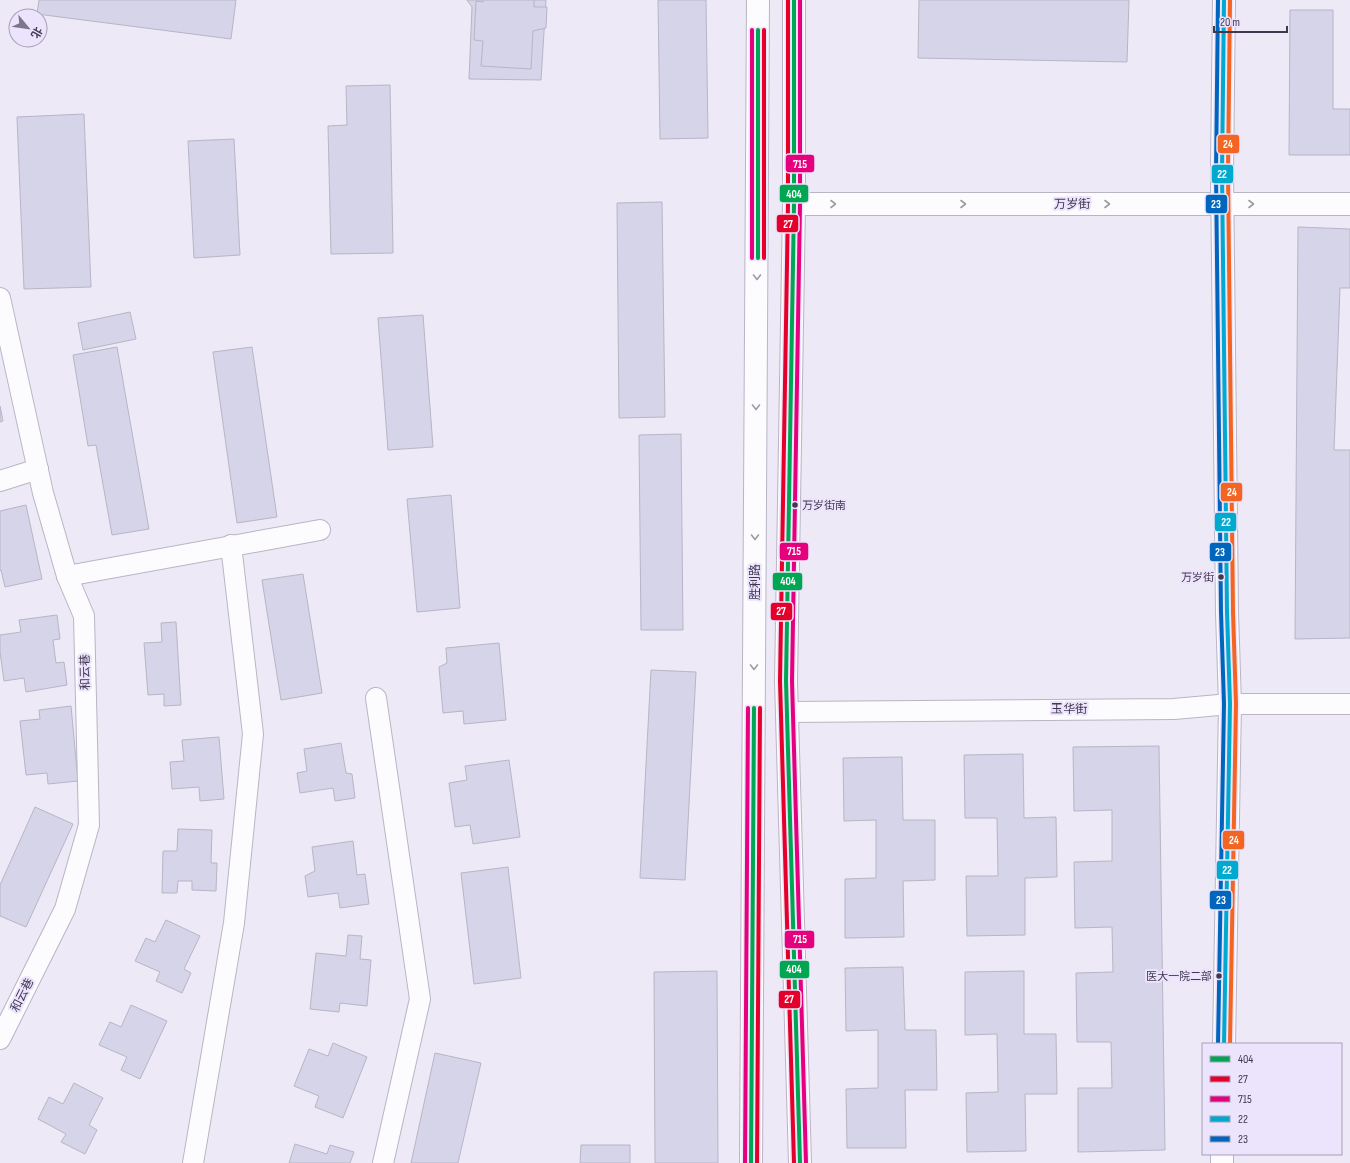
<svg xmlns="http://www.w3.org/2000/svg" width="1350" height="1163" viewBox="0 0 1350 1163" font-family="'Sofia Sans Condensed','Noto Sans SC',sans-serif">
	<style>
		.building { fill: #d5d4e8; stroke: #b7b5c6 }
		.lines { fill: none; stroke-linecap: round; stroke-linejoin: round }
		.street-casing { stroke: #bab4c4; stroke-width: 22 }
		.secondary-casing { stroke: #bab4c4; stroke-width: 24 }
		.primary-casing { stroke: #bab4c4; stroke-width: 24 }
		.street { stroke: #fcfcfe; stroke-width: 20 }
		.secondary { stroke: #fcfcfe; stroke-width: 22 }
		.primary { stroke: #fcfcfe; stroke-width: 22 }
		.bus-1-casing { stroke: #ece3fc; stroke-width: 7 }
		.bus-2-casing { stroke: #ece3fc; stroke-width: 7 }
		.bus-3-casing { stroke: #ece3fc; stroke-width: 7 }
		.bus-4-casing { stroke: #ece3fc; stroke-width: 7 }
		.bus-5-casing { stroke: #ece3fc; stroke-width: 7 }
		.bus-6-casing { stroke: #ece3fc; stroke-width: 7 }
		.bus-1 { stroke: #00a651; stroke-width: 4 }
		.bus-2 { stroke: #e4002b; stroke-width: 4 }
		.bus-3 { stroke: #e5007d; stroke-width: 4 }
		.bus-4 { stroke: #00a9ce; stroke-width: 4 }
		.bus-5 { stroke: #0065bd; stroke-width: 4 }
		.bus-6 { stroke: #f26522; stroke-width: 4 }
		.oneway { stroke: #9e9aa7 }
		.bus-dot { fill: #413850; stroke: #ece3fc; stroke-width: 1.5 }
		.labels { text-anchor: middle; stroke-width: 4; stroke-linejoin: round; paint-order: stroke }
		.bus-label { font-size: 11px; fill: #413850; stroke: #ece3fc; text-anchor: end }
		.street-label { font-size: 12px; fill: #413850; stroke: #ece3fc }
		.line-badge { stroke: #ece3fc; stroke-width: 1.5 }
		.badge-label { font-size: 11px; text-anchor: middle; font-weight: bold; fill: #fff }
	</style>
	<rect width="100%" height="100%" fill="#ede9f6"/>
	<g class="building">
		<polygon points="39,0 236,0 231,39 37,14"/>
		<polygon points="467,0 546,0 541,80 469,79 472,7"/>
		<polygon points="483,0 534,0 534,7 547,7 546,28 533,31 531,69 481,66 483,41 474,40 476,1 483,2"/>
		<polygon points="658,0 706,0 708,138 660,139"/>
		<polygon points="919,0 1129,0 1127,62 918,58"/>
		<polygon points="1290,10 1333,10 1333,109 1350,109 1350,155 1289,155"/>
		<polygon points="390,85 393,253 331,254 328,126 347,125 346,86"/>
		<polygon points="84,114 91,287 24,289 17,117"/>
		<polygon points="234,139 240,255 194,258 188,141"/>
		<polygon points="662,202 665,417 619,418 617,203"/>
		<polygon points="1298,227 1350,229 1350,288 1340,288 1334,450 1350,450 1350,638 1295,639"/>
		<polygon points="130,312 136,339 83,350 78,323"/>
		<polygon points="423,315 433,447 388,450 378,318"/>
		<polygon points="117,347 149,529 112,535 96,445 88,446 73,355"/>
		<polygon points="252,347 277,517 237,523 213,352"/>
		<polygon points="0,406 3,421 0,422"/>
		<polygon points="681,434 683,630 641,630 639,435"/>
		<polygon points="451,495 460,608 417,612 407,499"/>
		<polygon points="26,505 42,579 5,587 1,570 0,571 0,511"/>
		<polygon points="303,574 322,693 281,700 262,580"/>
		<polygon points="57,615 60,639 53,640 56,663 64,662 67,685 26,692 24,678 4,681 0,652 0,635 21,632 19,620"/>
		<polygon points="176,622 181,705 164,706 164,694 148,695 144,643 162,642 161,623"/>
		<polygon points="499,643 506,720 464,724 463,711 443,713 439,667 447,663 446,648"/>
		<polygon points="651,670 696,672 685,880 640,878"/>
		<polygon points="71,706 78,781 48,784 47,773 26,775 20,721 40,719 39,710"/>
		<polygon points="219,737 224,799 200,801 199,787 172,789 170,762 184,761 182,740"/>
		<polygon points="341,743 346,773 352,774 355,798 335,801 333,788 300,793 297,773 307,771 304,749"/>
		<polygon points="1159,746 1165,1150 1078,1152 1078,1088 1112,1088 1111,1042 1077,1042 1076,973 1113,972 1112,927 1075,928 1074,862 1112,861 1112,810 1074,811 1073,747"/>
		<polygon points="1023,754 1024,818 1056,817 1057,877 1025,878 1025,935 967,936 966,876 998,876 997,818 965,818 964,755"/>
		<polygon points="902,757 903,820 935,820 935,880 903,881 904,937 845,938 845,879 876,878 876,820 844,821 843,758"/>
		<polygon points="509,760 520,837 473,844 470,825 455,827 449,783 467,780 465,766"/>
		<polygon points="35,807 73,824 26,927 0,916 0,885"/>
		<polygon points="178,829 212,830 211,863 217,863 216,891 192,890 192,881 178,881 177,893 162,893 163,851 177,851"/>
		<polygon points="353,841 357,875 365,874 369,904 340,908 338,893 308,897 305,876 315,871 312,847"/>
		<polygon points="508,867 521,978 474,984 461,873"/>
		<polygon points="166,920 200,936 184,969 191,973 182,993 156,981 160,972 135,961 146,938 155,942"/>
		<polygon points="348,935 362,936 360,959 371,960 367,1006 340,1003 339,1012 310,1009 316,953 346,956"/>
		<polygon points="903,967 905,1030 936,1030 937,1090 905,1090 906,1148 847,1148 846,1089 878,1088 878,1030 846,1031 845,968"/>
		<polygon points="717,971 718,1163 655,1163 654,972"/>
		<polygon points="1024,971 1024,1034 1056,1034 1057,1094 1025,1094 1026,1151 967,1152 966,1093 998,1092 997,1034 965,1035 965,972"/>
		<polygon points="131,1005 167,1021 140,1079 121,1070 127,1057 99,1045 110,1022 121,1027"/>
		<polygon points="333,1043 367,1057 343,1118 315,1107 319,1096 294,1086 309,1049 328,1056"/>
		<polygon points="435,1053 481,1063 458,1163 411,1163"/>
		<polygon points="74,1083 103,1098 89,1125 97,1130 85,1154 61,1142 66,1134 38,1119 49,1097 63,1104"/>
		<polygon points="295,1144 327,1154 330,1145 354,1152 350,1163 289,1163"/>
		<polygon points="581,1145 630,1145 630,1163 580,1163"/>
	</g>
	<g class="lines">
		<g class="street-casing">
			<g id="street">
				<polyline points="0,298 43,493 67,576 84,616 89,825 65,909 0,1039"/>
				<polyline points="0,481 38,469"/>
				<polyline points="67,576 320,530"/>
				<polyline points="376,698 420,999 383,1163"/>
				<polyline points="788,712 1174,709 1230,704 1350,704"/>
				<polyline points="193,1163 234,923 253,734 231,545"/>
			</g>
		</g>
		<g class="secondary-casing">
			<polyline id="secondary" points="794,204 1350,204"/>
		</g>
		<g class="primary-casing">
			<g id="primary">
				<polyline points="794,0 794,204 786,681 800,1163"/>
				<polyline points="1224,0 1222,172 1227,612 1230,704 1224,1044"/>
				<polyline points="1222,1154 1222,1163"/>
				<polyline points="751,1163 758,0"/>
			</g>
		</g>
		<use href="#street" class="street"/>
		<use href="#secondary" class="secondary"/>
		<use href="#primary" class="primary"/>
		<g class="bus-1-casing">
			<g id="bus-1">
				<polyline points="794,0 794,204 786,681 800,1163"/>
				<polyline points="758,30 758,258"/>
				<polyline points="751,1163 754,708"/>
			</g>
		</g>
		<g class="bus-2-casing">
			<g id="bus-2">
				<polyline points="788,0 788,204 780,681 794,1163"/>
				<polyline points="764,30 764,258"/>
				<polyline points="757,1163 760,708"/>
			</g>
		</g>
		<g class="bus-3-casing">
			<g id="bus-3">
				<polyline points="800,0 800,204 792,681 806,1163"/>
				<polyline points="752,30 752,258"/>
				<polyline points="745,1163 748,708"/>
			</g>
		</g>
		<g class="bus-4-casing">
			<polyline id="bus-4" points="1224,0 1222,172 1227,612 1230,704 1224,1044"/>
		</g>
		<g class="bus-5-casing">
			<polyline id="bus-5" points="1218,0 1216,172 1221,612 1224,704 1218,1044"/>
		</g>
		<g class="bus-6-casing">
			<polyline id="bus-6" points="1230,0 1228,172 1233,612 1236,704 1230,1044"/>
		</g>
		<use href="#bus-1" class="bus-1"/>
		<use href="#bus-2" class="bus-2"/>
		<use href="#bus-3" class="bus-3"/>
		<use href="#bus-4" class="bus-4"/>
		<use href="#bus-5" class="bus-5"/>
		<use href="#bus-6" class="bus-6"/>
	</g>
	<defs><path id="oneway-chevron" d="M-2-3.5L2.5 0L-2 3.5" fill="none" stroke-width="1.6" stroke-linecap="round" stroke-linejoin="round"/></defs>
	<g class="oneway">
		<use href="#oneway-chevron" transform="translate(833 204)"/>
		<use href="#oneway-chevron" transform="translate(963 204)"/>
		<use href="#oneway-chevron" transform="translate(1107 204)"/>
		<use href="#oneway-chevron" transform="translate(1251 204)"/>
		<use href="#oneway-chevron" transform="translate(757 277) rotate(90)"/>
		<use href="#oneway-chevron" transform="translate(756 407) rotate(90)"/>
		<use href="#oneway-chevron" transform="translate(755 537) rotate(90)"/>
		<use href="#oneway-chevron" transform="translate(754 667) rotate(90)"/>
	</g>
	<g class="bus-dot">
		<circle cx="795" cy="505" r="3.5"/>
		<circle cx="1221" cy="577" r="3.5"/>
		<circle cx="1219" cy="976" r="3.5"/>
	</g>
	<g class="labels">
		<g class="bus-label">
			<text x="802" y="509" text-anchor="start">万岁街南</text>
			<text x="1214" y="581">万岁街</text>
			<text x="1212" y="980">医大一院二部</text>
		</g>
		<g class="street-label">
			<text x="1072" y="208">万岁街</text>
			<text transform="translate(755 582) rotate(-90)" y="4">胜利路</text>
			<text transform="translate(85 672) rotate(-91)" y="4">和云巷</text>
			<text x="1069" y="713">玉华街</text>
			<text transform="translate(22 995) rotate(-63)" y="4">和云巷</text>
		</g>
	</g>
	<g class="line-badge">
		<rect x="1217" y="134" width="23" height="20" rx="4" fill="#f26522"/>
		<rect x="785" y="154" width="30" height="19" rx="4" fill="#e5007d"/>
		<rect x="1211" y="164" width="23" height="20" rx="4" fill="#00a9ce"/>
		<rect x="779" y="184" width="30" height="19" rx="4" fill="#00a651"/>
		<rect x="1205" y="194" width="23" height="20" rx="4" fill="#0065bd"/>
		<rect x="776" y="214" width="23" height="19" rx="4" fill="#e4002b"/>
		<rect x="1220" y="482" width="23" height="20" rx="4" fill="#f26522"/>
		<rect x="1214" y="512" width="23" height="20" rx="4" fill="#00a9ce"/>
		<rect x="779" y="542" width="30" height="19" rx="4" fill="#e5007d"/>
		<rect x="1209" y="542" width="23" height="20" rx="4" fill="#0065bd"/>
		<rect x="772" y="572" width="31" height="19" rx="4" fill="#00a651"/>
		<rect x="770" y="602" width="23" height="19" rx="4" fill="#e4002b"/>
		<rect x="1222" y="830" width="23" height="20" rx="4" fill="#f26522"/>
		<rect x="1216" y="860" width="23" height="20" rx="4" fill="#00a9ce"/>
		<rect x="1209" y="890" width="23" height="20" rx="4" fill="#0065bd"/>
		<rect x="784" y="930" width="31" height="19" rx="4" fill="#e5007d"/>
		<rect x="779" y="960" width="31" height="19" rx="4" fill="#00a651"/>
		<rect x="778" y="990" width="23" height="19" rx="4" fill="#e4002b"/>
	</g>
	<g class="badge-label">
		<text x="1228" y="148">24</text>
		<text x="800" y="168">715</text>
		<text x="1222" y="178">22</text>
		<text x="794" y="198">404</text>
		<text x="1216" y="208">23</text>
		<text x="788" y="228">27</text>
		<text x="1232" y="496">24</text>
		<text x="1226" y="526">22</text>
		<text x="794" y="555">715</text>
		<text x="1220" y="556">23</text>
		<text x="788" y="585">404</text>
		<text x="781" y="615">27</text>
		<text x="1234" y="844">24</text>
		<text x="1227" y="874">22</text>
		<text x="1221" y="904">23</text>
		<text x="800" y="943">715</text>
		<text x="794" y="973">404</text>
		<text x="789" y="1003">27</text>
	</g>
	<rect x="1202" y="1043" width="140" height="112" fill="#ece3fc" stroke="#a89fb7"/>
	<rect x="1210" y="1056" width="20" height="6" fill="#00a651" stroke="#a89fb7"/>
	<text x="1238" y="1063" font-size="12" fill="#413850">404</text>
	<rect x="1210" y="1076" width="20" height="6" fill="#e4002b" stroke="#a89fb7"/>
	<text x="1238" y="1083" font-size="12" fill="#413850">27</text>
	<rect x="1210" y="1096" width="20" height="6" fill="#e5007d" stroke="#a89fb7"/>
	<text x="1238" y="1103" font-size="12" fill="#413850">715</text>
	<rect x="1210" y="1116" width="20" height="6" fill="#00a9ce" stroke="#a89fb7"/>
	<text x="1238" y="1123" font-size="12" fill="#413850">22</text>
	<rect x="1210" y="1136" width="20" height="6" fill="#0065bd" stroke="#a89fb7"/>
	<text x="1238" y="1143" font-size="12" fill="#413850">23</text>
	<g transform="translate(28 28) rotate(119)"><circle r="19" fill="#ece3fc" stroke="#a89fb7"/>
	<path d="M0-3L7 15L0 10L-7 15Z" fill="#7d768a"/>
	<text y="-6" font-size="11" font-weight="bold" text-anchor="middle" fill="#413850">北</text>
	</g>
	<path d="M1214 26v6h73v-6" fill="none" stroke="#413850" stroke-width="2"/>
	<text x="1220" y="26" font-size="12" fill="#413850" stroke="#ece3fc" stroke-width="3" paint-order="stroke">20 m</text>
</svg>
